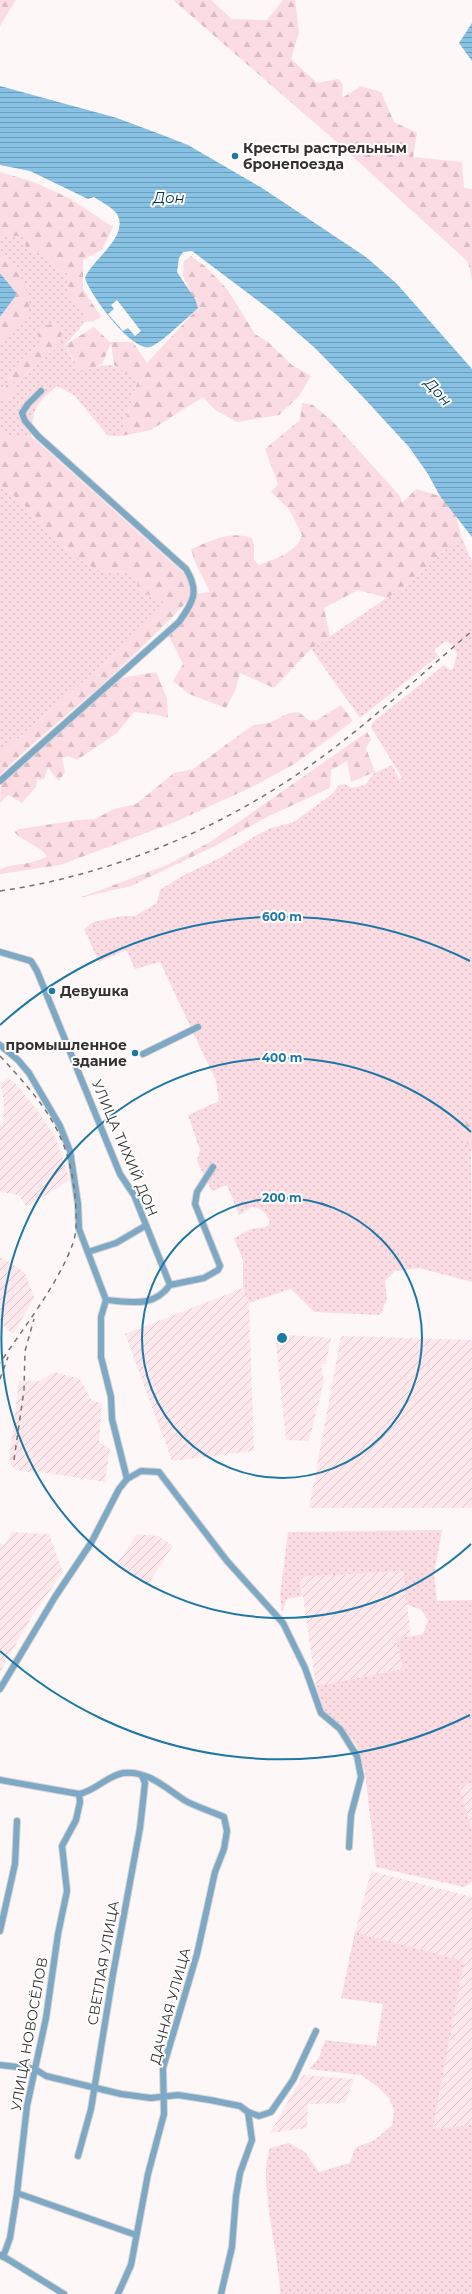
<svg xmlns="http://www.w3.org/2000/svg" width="472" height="2294" viewBox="0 0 472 2294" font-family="Montserrat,sans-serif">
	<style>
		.industrial { fill: url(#industrial-furrows) }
		.grass { fill: url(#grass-dots); fill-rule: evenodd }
		.forest { fill: url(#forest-firs) }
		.water { fill: url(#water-rules) }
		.pier { fill: #fef7f8 }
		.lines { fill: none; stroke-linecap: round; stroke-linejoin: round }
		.minor-casing { stroke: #dad3d4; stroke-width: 8 }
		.minor { stroke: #7da9c5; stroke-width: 6 }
		.rail { stroke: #787172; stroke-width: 1.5; stroke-dasharray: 5 5; stroke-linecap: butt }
		.ring { fill: none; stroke: #1c78a6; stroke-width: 2 }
		.poi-dot { fill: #1c78a6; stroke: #fff; stroke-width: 1.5 }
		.labels { text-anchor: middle; stroke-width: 4; stroke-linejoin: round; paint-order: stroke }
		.poi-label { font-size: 14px; font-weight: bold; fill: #373031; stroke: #fff; text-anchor: start }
		.street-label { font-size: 14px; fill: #373031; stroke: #fff }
		.water-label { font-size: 15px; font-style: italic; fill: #01334b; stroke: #fff }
		.centre { fill: #1c78a6; stroke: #fff; stroke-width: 2 }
		.ring-label { font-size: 12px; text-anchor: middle; font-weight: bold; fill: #1c78a6; stroke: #fff; stroke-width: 4; stroke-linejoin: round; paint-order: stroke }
	</style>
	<defs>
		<pattern id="industrial-furrows" width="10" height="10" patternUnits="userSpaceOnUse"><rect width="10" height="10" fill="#fee8ec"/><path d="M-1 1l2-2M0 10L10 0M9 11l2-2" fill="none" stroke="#dac7cb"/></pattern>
		<pattern id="grass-dots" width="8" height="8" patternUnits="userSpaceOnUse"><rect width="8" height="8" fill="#fcdce3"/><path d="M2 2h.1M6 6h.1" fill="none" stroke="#d9bdc3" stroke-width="1.8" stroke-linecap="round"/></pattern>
		<pattern id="forest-firs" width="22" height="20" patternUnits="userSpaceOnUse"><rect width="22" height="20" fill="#fcdce3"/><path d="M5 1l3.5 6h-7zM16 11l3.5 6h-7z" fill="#d9bdc3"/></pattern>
		<pattern id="water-rules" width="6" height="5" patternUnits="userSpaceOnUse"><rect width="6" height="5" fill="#87c1e4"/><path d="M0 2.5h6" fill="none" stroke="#6f9db9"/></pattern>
	</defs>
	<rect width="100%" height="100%" fill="#fef7f8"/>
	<g class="industrial">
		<polygon points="8,1078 17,1085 38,1111 56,1138 70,1180 26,1207 19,1195 0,1192 0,1125 3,1125 4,1101 0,1083"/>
		<polygon points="0,1257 19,1268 26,1275 34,1298 13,1334 0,1323"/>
		<polygon points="243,1288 249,1303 254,1451 172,1461 125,1334"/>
		<polygon points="275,1334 331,1338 326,1364 321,1364 324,1381 309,1441 286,1440"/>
		<polygon points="341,1336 472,1340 472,1508 309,1508"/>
		<polygon points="55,1372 80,1379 92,1401 102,1403 99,1442 110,1449 105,1482 34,1471 34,1473 16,1470 11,1465 9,1459 19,1381 39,1381"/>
		<polygon points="12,1532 49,1534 63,1572 32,1616 0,1672 0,1543 4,1545"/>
		<polygon points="137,1534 158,1536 173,1546 148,1584 117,1563"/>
		<polygon points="403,1571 411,1636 396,1639 403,1669 316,1686 300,1577"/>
		<polygon points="472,1783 472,1830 458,1786"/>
		<polygon points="371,1871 472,1897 472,2125 433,2130 464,1961 355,1932"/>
		<polygon points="303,2075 354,2079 345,2103 308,2104 307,2128 270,2133"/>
	</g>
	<g class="grass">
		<path d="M0 234 25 237 26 249 47 255 56 269 70 274C66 295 70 298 86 312L85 322 65 345 72 360 88 370C113 360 118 367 138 380L121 436H108L74 395 57 386C34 405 34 407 31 436L14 438 0 431V399L12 398 5 385 3 389 0 388V341L4 339 29 305 3 253 0 250ZM39 345H59L16 383 7 377 20 361Z"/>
		<path d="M0 486C36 508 57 550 96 569 105 573 122 571 133 571L141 591 168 604 112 657 0 754Z"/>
		<path d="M461 536 472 561V1120L466 1124 461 1137 471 1147 472 1282 419 1268 395 1271 385 1281 387 1299 380 1315 314 1312 291 1289 249 1303 243 1288V1260L234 1238 251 1229 266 1227 270 1223C268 1214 261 1208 252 1207L239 1215 227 1185 212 1191 197 1161 200 1150 188 1115 219 1101 216 1081 160 962 135 969 126 950 99 962 84 929 93 922 123 916H135L157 903 160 890 182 876 220 858 257 835 271 828 294 822 332 794 338 786 345 784 351 788 365 785 374 773 392 765 399 779 402 778 371 727 372 723 444 665 450 670 453 669 457 654 452 644 446 641 434 650 438 656 360 718 311 649 403 587Z"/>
		<polygon points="442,1530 434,1575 437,1601 472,1600 472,1783 459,1787 472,1830 472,1882 464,1887 376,1867 365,1772 358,1749 352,1739 324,1711 316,1686 403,1669 396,1639 423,1634 428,1620 420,1609 407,1605 403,1571 300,1577 302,1596 287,1599 282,1612 280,1595 288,1532"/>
		<path d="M355 1932 464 1961 433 2129 472 2125V2294H280C280 2256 257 2180 270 2148L289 2143 305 2152 319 2172 350 2163 355 2148 375 2140 392 2125 394 2111 389 2098 378 2087 361 2075 309 2069 319 2058 325 2040 376 2046 383 2004 341 1998Z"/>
	</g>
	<g class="forest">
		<polygon points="0,0 16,0 0,26"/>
		<polygon points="173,0 211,0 232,19 267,20 283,0 295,0 299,32 291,59 317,83 338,79 343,84 342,98 361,86 381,92 394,122 417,133 413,157 462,162 464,188 472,189 472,280 468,262 339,144"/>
		<path d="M0 172 34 182 69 198 113 227 102 250 83 260V289L101 317 94 321 85 322 86 312C69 297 66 297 70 274L56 269 47 255 26 249 24 237 0 234Z"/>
		<path d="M0 250C14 260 27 286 29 304 31 317 12 337 0 341V317L17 294 0 273Z"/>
		<polygon points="191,256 206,267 227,289 255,334 268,342 292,365 311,376 299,396 279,415 237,422 215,410 203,397 151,430 121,436 138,380 114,365 111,343 102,364 88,370 79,370 65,345 94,327 110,342 133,342 147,363 198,308 183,276 184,261"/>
		<polygon points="53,323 63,328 59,345 16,383 6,377 20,361 39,345 38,330"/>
		<polygon points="10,382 15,389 12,398 0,399 0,388 3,389"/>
		<path d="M302 403 313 405 333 422 400 496 402 503 416 489 440 496 456 516 461 536 403 587 387 598 358 590 324 608 330 636 311 649 274 688 240 673 235 691 226 708 189 694 173 681 183 664 167 632 179 622 195 594 210 592 195 562 191 549C211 541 230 530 252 538L254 545V560L259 565C275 559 297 552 302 535L289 509 271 492 278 484 265 449 300 420Z"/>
		<path d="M0 431 14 438 31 436 188 577 191 592 188 601C158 631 128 662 96 690 63 718 30 745 0 775V754L112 657 167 604 141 591 132 571C122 571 104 573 96 569 57 550 36 508 0 486Z"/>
		<polygon points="156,672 167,698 168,718 153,714 134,712 117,733 77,760 69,756 62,758 65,772 59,781 48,768 44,779 39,780 38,776 36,787 22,803 8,795 0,803 1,780 121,678"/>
		<path d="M341 705 353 721 296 763 252 787 173 823 60 865 0 874V869C15 863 34 865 47 856 38 845 24 842 14 832L19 829 78 820 95 819 114 809 136 804 174 773 193 769 253 725 269 723 289 713 298 712 310 721 317 720Z"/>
		<polygon points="367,732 371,739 366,748 375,772 351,782 347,761 331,770 330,788 267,817 215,846 131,886 79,898 167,865 210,842"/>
		<polygon points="472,1120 472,1155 471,1147 461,1137 466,1124"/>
	</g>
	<g class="water">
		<polygon points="472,23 472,61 459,43"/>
		<path d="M0 86 117 118 165 136 188 145 262 188 366 257 397 284 472 369V537L440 496 428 474 409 447 363 397 315 348 277 315 192 251 183 252 179 258 177 272 195 299 198 308C189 316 159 345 150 347 132 352 90 295 85 278 91 260 130 237 117 214 112 207 101 202 94 197L88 199 30 171 0 165Z"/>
		<polygon points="0,273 17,294 0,317"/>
	</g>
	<polygon class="pier" points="117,300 141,331 135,336 128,328 123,331 108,314 114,309 111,305"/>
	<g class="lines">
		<g class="minor-casing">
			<g id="minor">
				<path d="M0 781 179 622C193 602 200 592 186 569L38 436 25 421 22 413 28 404 41 391"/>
				<polyline points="0,952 31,961 37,971 120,1174 134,1195 170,1285"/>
				<polyline points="0,1045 18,1060 29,1073 60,1126 70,1151 78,1204 79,1229 106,1300 101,1317 101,1357 111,1397 112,1419 127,1479 119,1489 91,1543 55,1597 0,1689"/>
				<polyline points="143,1054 198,1027"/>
				<polyline points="88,1252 116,1243 145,1226"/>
				<path d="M106 1300C132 1302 153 1308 170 1285L204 1278 218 1270 220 1266 195 1204 197 1192 213 1167"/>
				<polyline points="127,1479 141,1471 159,1472 227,1561 283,1623 305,1668 321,1713 340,1729 357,1756 361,1777 351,1815 349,1847"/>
				<path d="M0 1780 79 1794C95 1791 107 1776 123 1773 147 1770 166 1788 184 1800 196 1807 211 1811 224 1817L227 1831 224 1849 215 1872 197 1954 163 2068 164 2114 148 2174 131 2265 118 2294"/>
				<polyline points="0,1931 15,1864 17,1821"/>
				<polyline points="0,2065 35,2069 46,2076 121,2094 151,2098 178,2095 210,2100 240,2106 248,2112"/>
				<polyline points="78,2156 91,2109 113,1974 140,1828 145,1783 142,1776"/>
				<polyline points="17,2193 136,2235"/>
				<polyline points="1,2255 64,2294"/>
				<polyline points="3,2257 10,2238 17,2193 27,2106 46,2018 58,1934 67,1891 62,1846 76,1820 80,1802 79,1794"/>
				<polyline points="221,2294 232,2247 236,2196 240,2173 252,2140 248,2112 259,2116 271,2112 293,2080 316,2031"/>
			</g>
		</g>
		<use href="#minor" class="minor"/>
		<g class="rail">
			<path d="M0 891C117 874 231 825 326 754 377 716 424 672 472 631"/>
			<path d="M0 1056C42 1102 68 1130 75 1195 76 1210 78 1229 73 1243 59 1283 24 1327 0 1363"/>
			<polyline points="0,1379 8,1357"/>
			<polyline points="14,1460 24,1390 25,1351 34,1319"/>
		</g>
	</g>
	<g class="ring">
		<circle cx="282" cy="1338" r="140"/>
		<path d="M471 1544A280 280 0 1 1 471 1132"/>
		<path d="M470 1715A421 421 0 0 1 0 1651M0 1025A421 421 0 0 1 470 961"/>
	</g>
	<g class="poi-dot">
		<circle cx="235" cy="156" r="4"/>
		<circle cx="52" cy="991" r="4"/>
		<circle cx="135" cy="1053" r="4"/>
	</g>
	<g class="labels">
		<g class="poi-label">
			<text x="243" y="153">Кресты растрельным<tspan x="243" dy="16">бронепоезда</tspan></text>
			<text x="60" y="996">Девушка</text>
			<text x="127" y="1050" text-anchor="end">промышленное<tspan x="127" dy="16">здание</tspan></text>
		</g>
		<g class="street-label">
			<text transform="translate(125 1148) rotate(67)" y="5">УЛИЦА ТИХИЙ ДОН</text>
			<text transform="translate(103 1963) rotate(-80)" y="5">СВЕТЛАЯ УЛИЦА</text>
			<text transform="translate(170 2006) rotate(-75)" y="5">ДАЧНАЯ УЛИЦА</text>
			<text transform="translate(29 2034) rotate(-80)" y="5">УЛИЦА НОВОСЁЛОВ</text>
		</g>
		<g class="water-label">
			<text x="169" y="203">Дон</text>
			<text transform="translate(438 392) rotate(48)" y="5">Дон</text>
		</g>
	</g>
	<circle cx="282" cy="1338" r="6" class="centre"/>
	<g class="ring-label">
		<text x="282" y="921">600 m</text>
		<text x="282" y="1062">400 m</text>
		<text x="282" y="1202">200 m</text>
	</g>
</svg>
